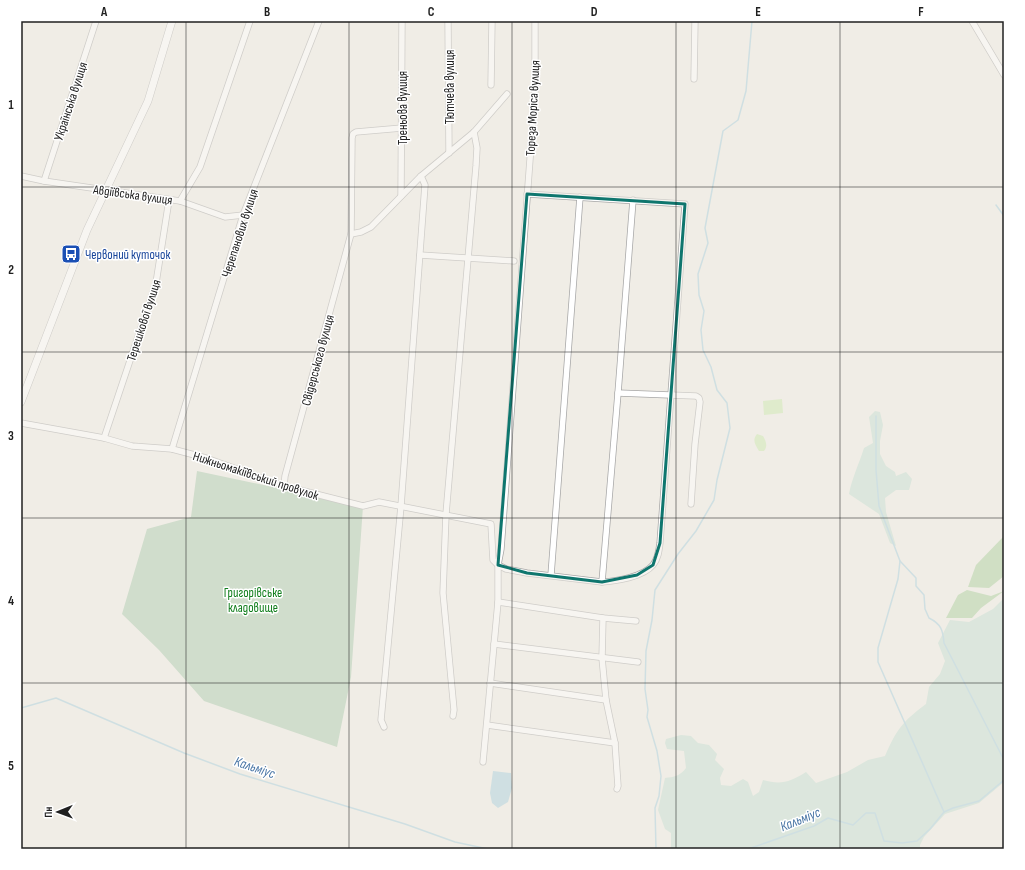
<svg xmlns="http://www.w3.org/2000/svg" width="1025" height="870" viewBox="0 0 1025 870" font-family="'Sofia Sans Condensed',sans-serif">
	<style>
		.grass { fill: #c9e9ad }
		.forest { fill: #a9ce9c }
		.wetland { fill: #c3ded2 }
		.cemetery { fill: #a8c9ad }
		.water { fill: #a7cfdd }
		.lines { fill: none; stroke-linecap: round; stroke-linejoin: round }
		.stream { stroke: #a7cfdd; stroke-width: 1.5 }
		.minor-casing { stroke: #a7a7a7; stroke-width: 7 }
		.tertiary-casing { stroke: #a7a7a7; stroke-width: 8 }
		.minor { stroke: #fff; stroke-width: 5.5 }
		.tertiary { stroke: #fff; stroke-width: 7 }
		.marked { fill: none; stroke: #0f766e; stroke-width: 3; stroke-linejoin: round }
		.grid { fill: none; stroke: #202020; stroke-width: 1; stroke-opacity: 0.55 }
		.labels { text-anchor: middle; stroke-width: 3; stroke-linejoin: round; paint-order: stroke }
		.street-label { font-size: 13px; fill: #202020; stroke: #fff }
		.transit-label { font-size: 13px; fill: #164399; stroke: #fff; text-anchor: start }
		.park-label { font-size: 13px; fill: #0e7d1a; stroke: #fff }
		.water-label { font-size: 14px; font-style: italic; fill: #4a76a6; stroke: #fff }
		.neatline { fill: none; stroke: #202020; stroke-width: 1.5 }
		.grid-label { font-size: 13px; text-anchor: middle; font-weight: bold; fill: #202020 }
	</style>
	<rect width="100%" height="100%" fill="#f0ede6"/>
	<g class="grass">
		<polygon points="782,399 783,413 764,415 763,401"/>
		<path d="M757 434 763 436C766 441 768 446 764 451H759C755 444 752 440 757 434Z"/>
	</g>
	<g class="forest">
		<polygon points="1004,536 1004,576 989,588 968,587 976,565"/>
		<polygon points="967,590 991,596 1004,591 981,608 972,618 946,618 958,595"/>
	</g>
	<g class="wetland">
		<path d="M875 411 880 412 883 425 880 441V454L886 466 895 472 896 476 906 472 912 479 909 490H896L885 498 886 512 896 546 890 543 879 514 849 494C852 478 859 464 864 448L873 443 869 417Z"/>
		<path d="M1004 598V782L979 803 945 814 924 837 920 845V849H671V833L665 829 658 810 665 778C674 777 680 776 686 768L684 751 667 749 665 743 666 739 681 735 691 736 698 743 709 745 717 754 715 760 724 769 720 778 721 785 731 786 743 779 748 782 753 796 759 792 763 780C781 785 790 782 806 772L816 783 847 772 868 760 885 756C897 729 902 722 926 704L929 687 940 674 945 661 938 643 950 620 969 622 993 609Z"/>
	</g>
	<polygon class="cemetery" points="197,471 363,506 351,677 337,747 204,701 159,650 122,614 147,529 191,517"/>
	<polygon class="water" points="493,771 511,773 512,788 508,802 498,808 492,803 490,793"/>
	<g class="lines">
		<g class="stream">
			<polyline points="996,205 1004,216"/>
			<polyline points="876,416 876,470 879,506 900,561 898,579 878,648 878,662 944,812"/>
			<path d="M900 561 916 578V586L924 595 925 609 929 618C941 624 943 630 944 643L1004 760"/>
			<polyline points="21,708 56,698 184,753 240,774 405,824 455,842 488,849"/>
			<polyline points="656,849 655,808 659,796 661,776 657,751 647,717 648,710 645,689 646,651 652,620 655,590 678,554 696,531 714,500 717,480 730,428 727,403 717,390 711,367 703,350 701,330 704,311 699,295 698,274 708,243 705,228 723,131 738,120 746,91 752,21"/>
			<polyline points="748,849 814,826 828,818 853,825 866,813 875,813 884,841 902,843 917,841 930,829 944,812 953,808 979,801 1004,780"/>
		</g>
		<g class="minor-casing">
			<g id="minor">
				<polyline points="448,21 449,153"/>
				<polyline points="972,21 1004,75"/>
				<polyline points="694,79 695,21"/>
				<polyline points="491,85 492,21"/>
				<polyline points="21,176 44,181 180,201 225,217 243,215"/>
				<polyline points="44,181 96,21"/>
				<polyline points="401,196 402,21"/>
				<polyline points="180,201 200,167 250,21"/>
				<polyline points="351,234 361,232 371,227 421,176 474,132 507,94"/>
				<polyline points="420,255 514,261"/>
				<polyline points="618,393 696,396 699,398 700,402 695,444 691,504"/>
				<path d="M21 423 104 438 132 446 172 449 206 458 284 486 363 506 379 502 491 524 493 560 498 565 506 569 527 573 602 582C617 581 643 577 653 565 658 559 659 551 660 543L685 204 527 194"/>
				<polyline points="104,438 156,283 169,200"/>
				<polyline points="172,449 243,215 319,21"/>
				<polyline points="284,486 285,476 351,234 352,138 353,134 356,132 402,128"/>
				<polyline points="551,575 580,197"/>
				<polyline points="602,582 618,393 633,200"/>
				<polyline points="498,602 603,618 636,621"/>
				<polyline points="603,618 602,658 606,700 615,743 618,786 617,789"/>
				<polyline points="494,644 638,662"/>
				<polyline points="490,683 606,700"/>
				<polyline points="453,716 454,710 443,593 446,514 476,166 477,148 474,132"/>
				<polyline points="487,725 615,743"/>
				<polyline points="384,727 381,720 401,506 425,185 421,176"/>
				<polyline points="483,762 498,602 498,565 501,549 535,92 535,21"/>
			</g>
		</g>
		<g class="tertiary-casing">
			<polyline id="tertiary" points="21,402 87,230 148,101 172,21"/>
		</g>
		<use href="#minor" class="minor"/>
		<use href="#tertiary" class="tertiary"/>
	</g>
	<path d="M0 0H1025V870H0ZM527 194 685 204 660 543 653 565 637 575 602 582 527 573 498 565Z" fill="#f0ede6" fill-opacity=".55" fill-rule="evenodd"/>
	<path class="marked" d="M527 194 685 204 660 543 653 565 637 575 602 582 527 573 498 565Z"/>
	<path class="grid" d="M186 21V849M349 21V849M512 21V849M676 21V849M840 21V849M21 187H1004M21 352H1004M21 518H1004M21 683H1004"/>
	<defs>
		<g id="bus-square" transform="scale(1)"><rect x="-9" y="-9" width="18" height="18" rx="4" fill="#1a4fb4" stroke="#fff"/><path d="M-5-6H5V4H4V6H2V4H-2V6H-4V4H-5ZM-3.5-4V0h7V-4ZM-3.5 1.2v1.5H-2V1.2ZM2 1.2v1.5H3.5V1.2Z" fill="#fff"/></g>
	</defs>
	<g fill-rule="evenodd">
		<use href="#bus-square" x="71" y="254"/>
	</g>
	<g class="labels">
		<g class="street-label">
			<text transform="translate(449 87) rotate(-90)" y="5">Тютчева вулиця</text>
			<text transform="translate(70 101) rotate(-72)" y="5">Українська вулиця</text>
			<text transform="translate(402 108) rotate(-90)" y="5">Треньова вулиця</text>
			<text transform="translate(532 108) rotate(-87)" y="5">Тореза Моріса вулиця</text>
			<text transform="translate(133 194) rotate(8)" y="5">Авдіївська вулиця</text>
			<text transform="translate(239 233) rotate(-72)" y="5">Черепанових вулиця</text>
			<text transform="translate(143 320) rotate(-72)" y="5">Терешкової вулиця</text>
			<text transform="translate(317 360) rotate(-75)" y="5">Свiдерського вулиця</text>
			<text transform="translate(256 475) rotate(18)" y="5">Нижньомакіївський провулок</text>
		</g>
		<g class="transit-label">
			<text x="85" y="259">Червоний куточок</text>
		</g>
		<g class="park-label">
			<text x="253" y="597">Григорівське<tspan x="253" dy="15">кладовище</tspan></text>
		</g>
		<g class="water-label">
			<text transform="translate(255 767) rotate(19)" y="5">Кальміус</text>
			<text transform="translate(800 819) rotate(-22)" y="5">Кальміус</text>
		</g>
	</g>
	<rect width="1025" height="870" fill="none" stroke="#ffffff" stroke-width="44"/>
	<g transform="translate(58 812) rotate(269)" stroke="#ffffff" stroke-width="3" paint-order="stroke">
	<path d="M0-3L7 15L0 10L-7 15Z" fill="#202020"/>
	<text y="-6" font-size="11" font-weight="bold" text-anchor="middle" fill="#202020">Пн</text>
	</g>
	<rect x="22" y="22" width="981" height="826" class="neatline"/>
	<g class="grid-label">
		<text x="104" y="16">A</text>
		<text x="267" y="16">B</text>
		<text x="431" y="16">C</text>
		<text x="594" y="16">D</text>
		<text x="758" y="16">E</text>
		<text x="921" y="16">F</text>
		<text x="11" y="109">1</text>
		<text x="11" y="274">2</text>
		<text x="11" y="440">3</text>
		<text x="11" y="605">4</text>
		<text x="11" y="770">5</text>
	</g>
</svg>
